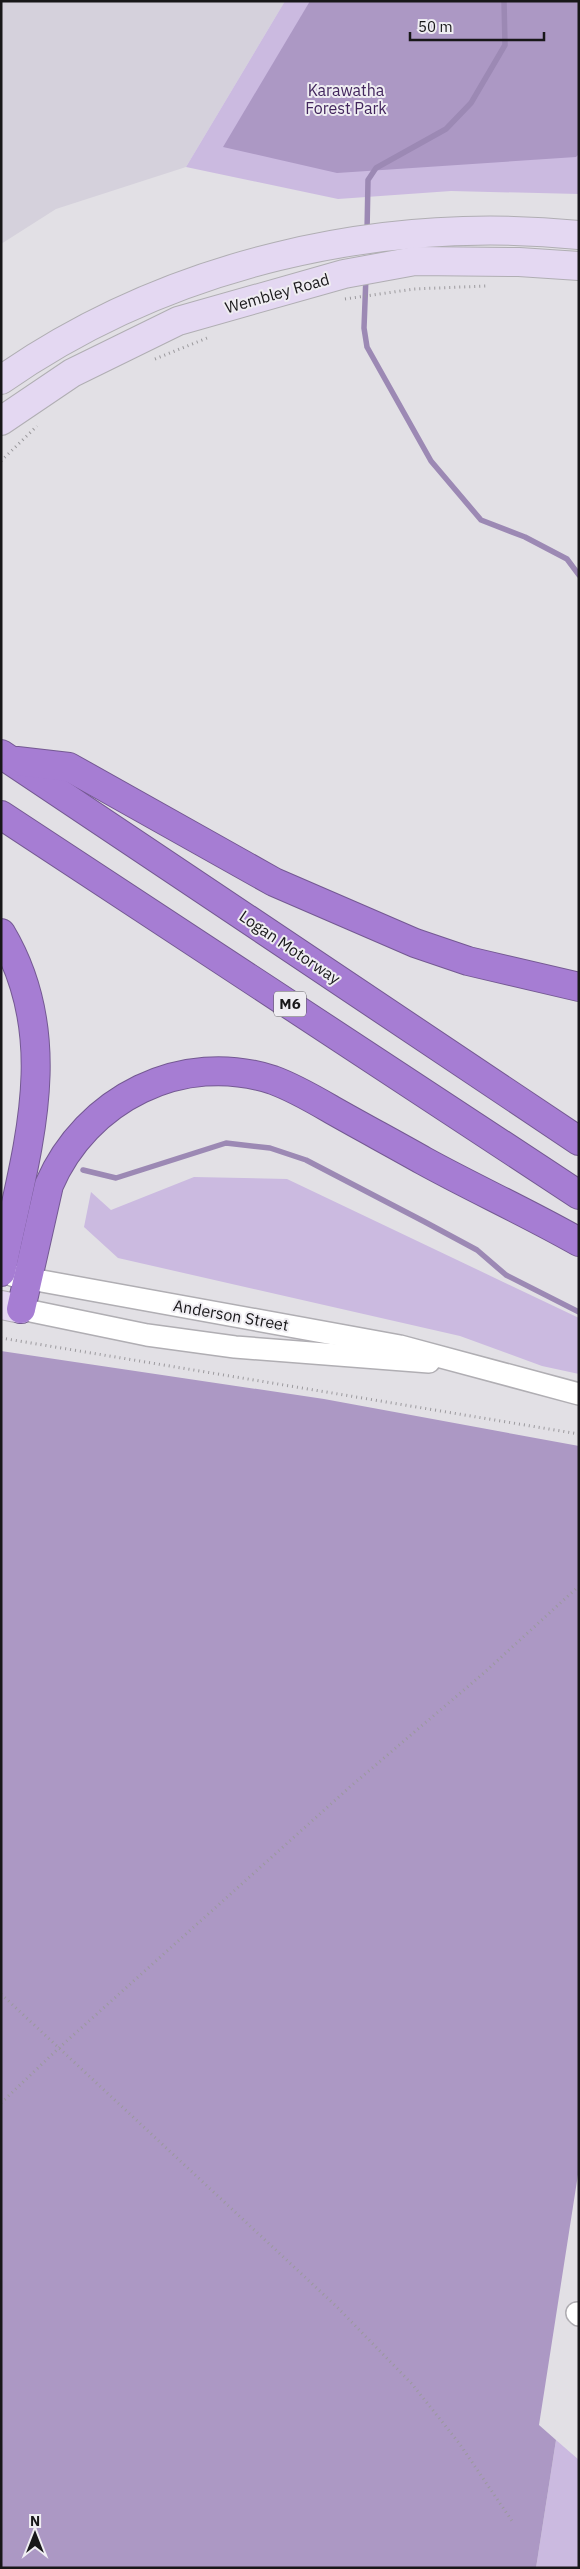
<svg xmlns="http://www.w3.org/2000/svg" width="580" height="2569" viewBox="0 0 580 2569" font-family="'IBM Plex Sans',sans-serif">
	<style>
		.built { fill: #d5d1dc }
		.green { fill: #cbbae0 }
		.forest { fill: #ac98c4 }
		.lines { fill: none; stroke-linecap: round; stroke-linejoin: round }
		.stream { stroke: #9c89b4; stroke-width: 5.5 }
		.street-casing { stroke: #b0aeb3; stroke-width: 24 }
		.secondary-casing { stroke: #b0aeb3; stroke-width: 30 }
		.highway-casing { stroke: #745992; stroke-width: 30 }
		.path { stroke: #9b999d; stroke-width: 3; stroke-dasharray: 1 4; stroke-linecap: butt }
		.street { stroke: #fff; stroke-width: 21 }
		.secondary { stroke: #e4d8f2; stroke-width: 28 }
		.highway { stroke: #a67dd3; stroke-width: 28 }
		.labels { text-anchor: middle; stroke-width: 4; stroke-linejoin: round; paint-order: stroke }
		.shield { fill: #efedf2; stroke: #58575a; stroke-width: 1 }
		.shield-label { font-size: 15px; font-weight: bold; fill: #181719 }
		.park-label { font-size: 16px; fill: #42265d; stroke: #efedf2 }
		.street-label { font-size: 16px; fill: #181719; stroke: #efedf2 }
	</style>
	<rect width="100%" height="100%" fill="#e2e0e5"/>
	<polygon class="built" points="1,1 285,1 186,167 56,209 1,244"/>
	<g class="green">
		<polygon points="285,1 579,1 579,194 451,191 338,199 186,167"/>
		<polygon points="194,1177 287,1179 579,1318 579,1374 542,1366 460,1336 118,1258 84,1227 91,1192 111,1210"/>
		<polygon points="556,2440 579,2460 579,2568 536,2568"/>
	</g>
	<g class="forest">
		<polygon points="310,1 579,1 579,154 576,157 337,173 223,147"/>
		<polygon points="1,1351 324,1399 579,1446 579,2168 539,2425 556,2440 536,2568 1,2568"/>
	</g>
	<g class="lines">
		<g class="stream">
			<polyline points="367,232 368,180 376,168 446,129 471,103 505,45 504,1"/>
			<polyline points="366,276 364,328 367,347 431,461 481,520 525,537 567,559 579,575"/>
			<polyline points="83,1170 116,1178 226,1143 270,1148 306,1160 425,1222 477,1250 506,1275 579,1312"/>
		</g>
		<g class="street-casing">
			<g id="street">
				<polyline points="14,1276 400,1346 579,1394"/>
				<polyline points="21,1309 147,1335 235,1347 429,1362"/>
				<polyline points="577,2313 579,2315"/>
			</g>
		</g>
		<g class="secondary-casing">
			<g id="secondary">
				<path d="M1 380C167 264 379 215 579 235"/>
				<polyline points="1,421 72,373 178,321 344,274 415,261 519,262 579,266"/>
				<polyline points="1,1305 21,1309"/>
			</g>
		</g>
		<g class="highway-casing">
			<g id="highway">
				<polyline points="1,754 579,1141"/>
				<polyline points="17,761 69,767 274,882 415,943 468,961 579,987"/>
				<polyline points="1,815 579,1195"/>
				<path d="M1 933C66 1042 24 1157 1 1272"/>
				<path d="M21 1309 49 1185C86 1099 182 1050 273 1080 295 1088 315 1100 334 1111 364 1128 394 1144 424 1161 475 1189 528 1213 579 1242"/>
			</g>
		</g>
		<g class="path">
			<polyline points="345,299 414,289 486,286"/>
			<polyline points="155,359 207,338"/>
			<polyline points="1,461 37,426"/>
			<polyline points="1,1338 579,1434"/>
			<polyline points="1,1994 336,2306 412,2384 459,2443 512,2521"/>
			<polyline points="1,2103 60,2047 351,1786 485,1672 579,1586"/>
		</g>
		<use href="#street" class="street"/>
		<use href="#secondary" class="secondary"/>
		<use href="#highway" class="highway"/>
	</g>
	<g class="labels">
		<rect class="shield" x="274" y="991.5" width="32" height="25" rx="4"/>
		<g class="shield-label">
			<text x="290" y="1009">M6</text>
		</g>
		<g class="park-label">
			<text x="346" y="96">Karawatha<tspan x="346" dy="18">Forest Park</tspan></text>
		</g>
		<g class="street-label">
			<text transform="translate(277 293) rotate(-16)" y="6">Wembley Road</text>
			<text transform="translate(290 947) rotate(34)" y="6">Logan Motorway</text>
			<text transform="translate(231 1315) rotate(10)" y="6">Anderson Street</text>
		</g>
	</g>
	<rect width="580" height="2569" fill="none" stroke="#181719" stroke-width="5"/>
	<g transform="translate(35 2534)" stroke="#efedf2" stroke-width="4" paint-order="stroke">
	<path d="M0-4L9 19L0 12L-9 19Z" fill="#181719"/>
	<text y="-8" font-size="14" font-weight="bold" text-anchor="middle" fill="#181719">N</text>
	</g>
	<path d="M410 32v8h134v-8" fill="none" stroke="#181719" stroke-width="2.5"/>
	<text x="418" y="32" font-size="15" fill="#181719" stroke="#efedf2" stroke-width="4" paint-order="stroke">50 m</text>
</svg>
